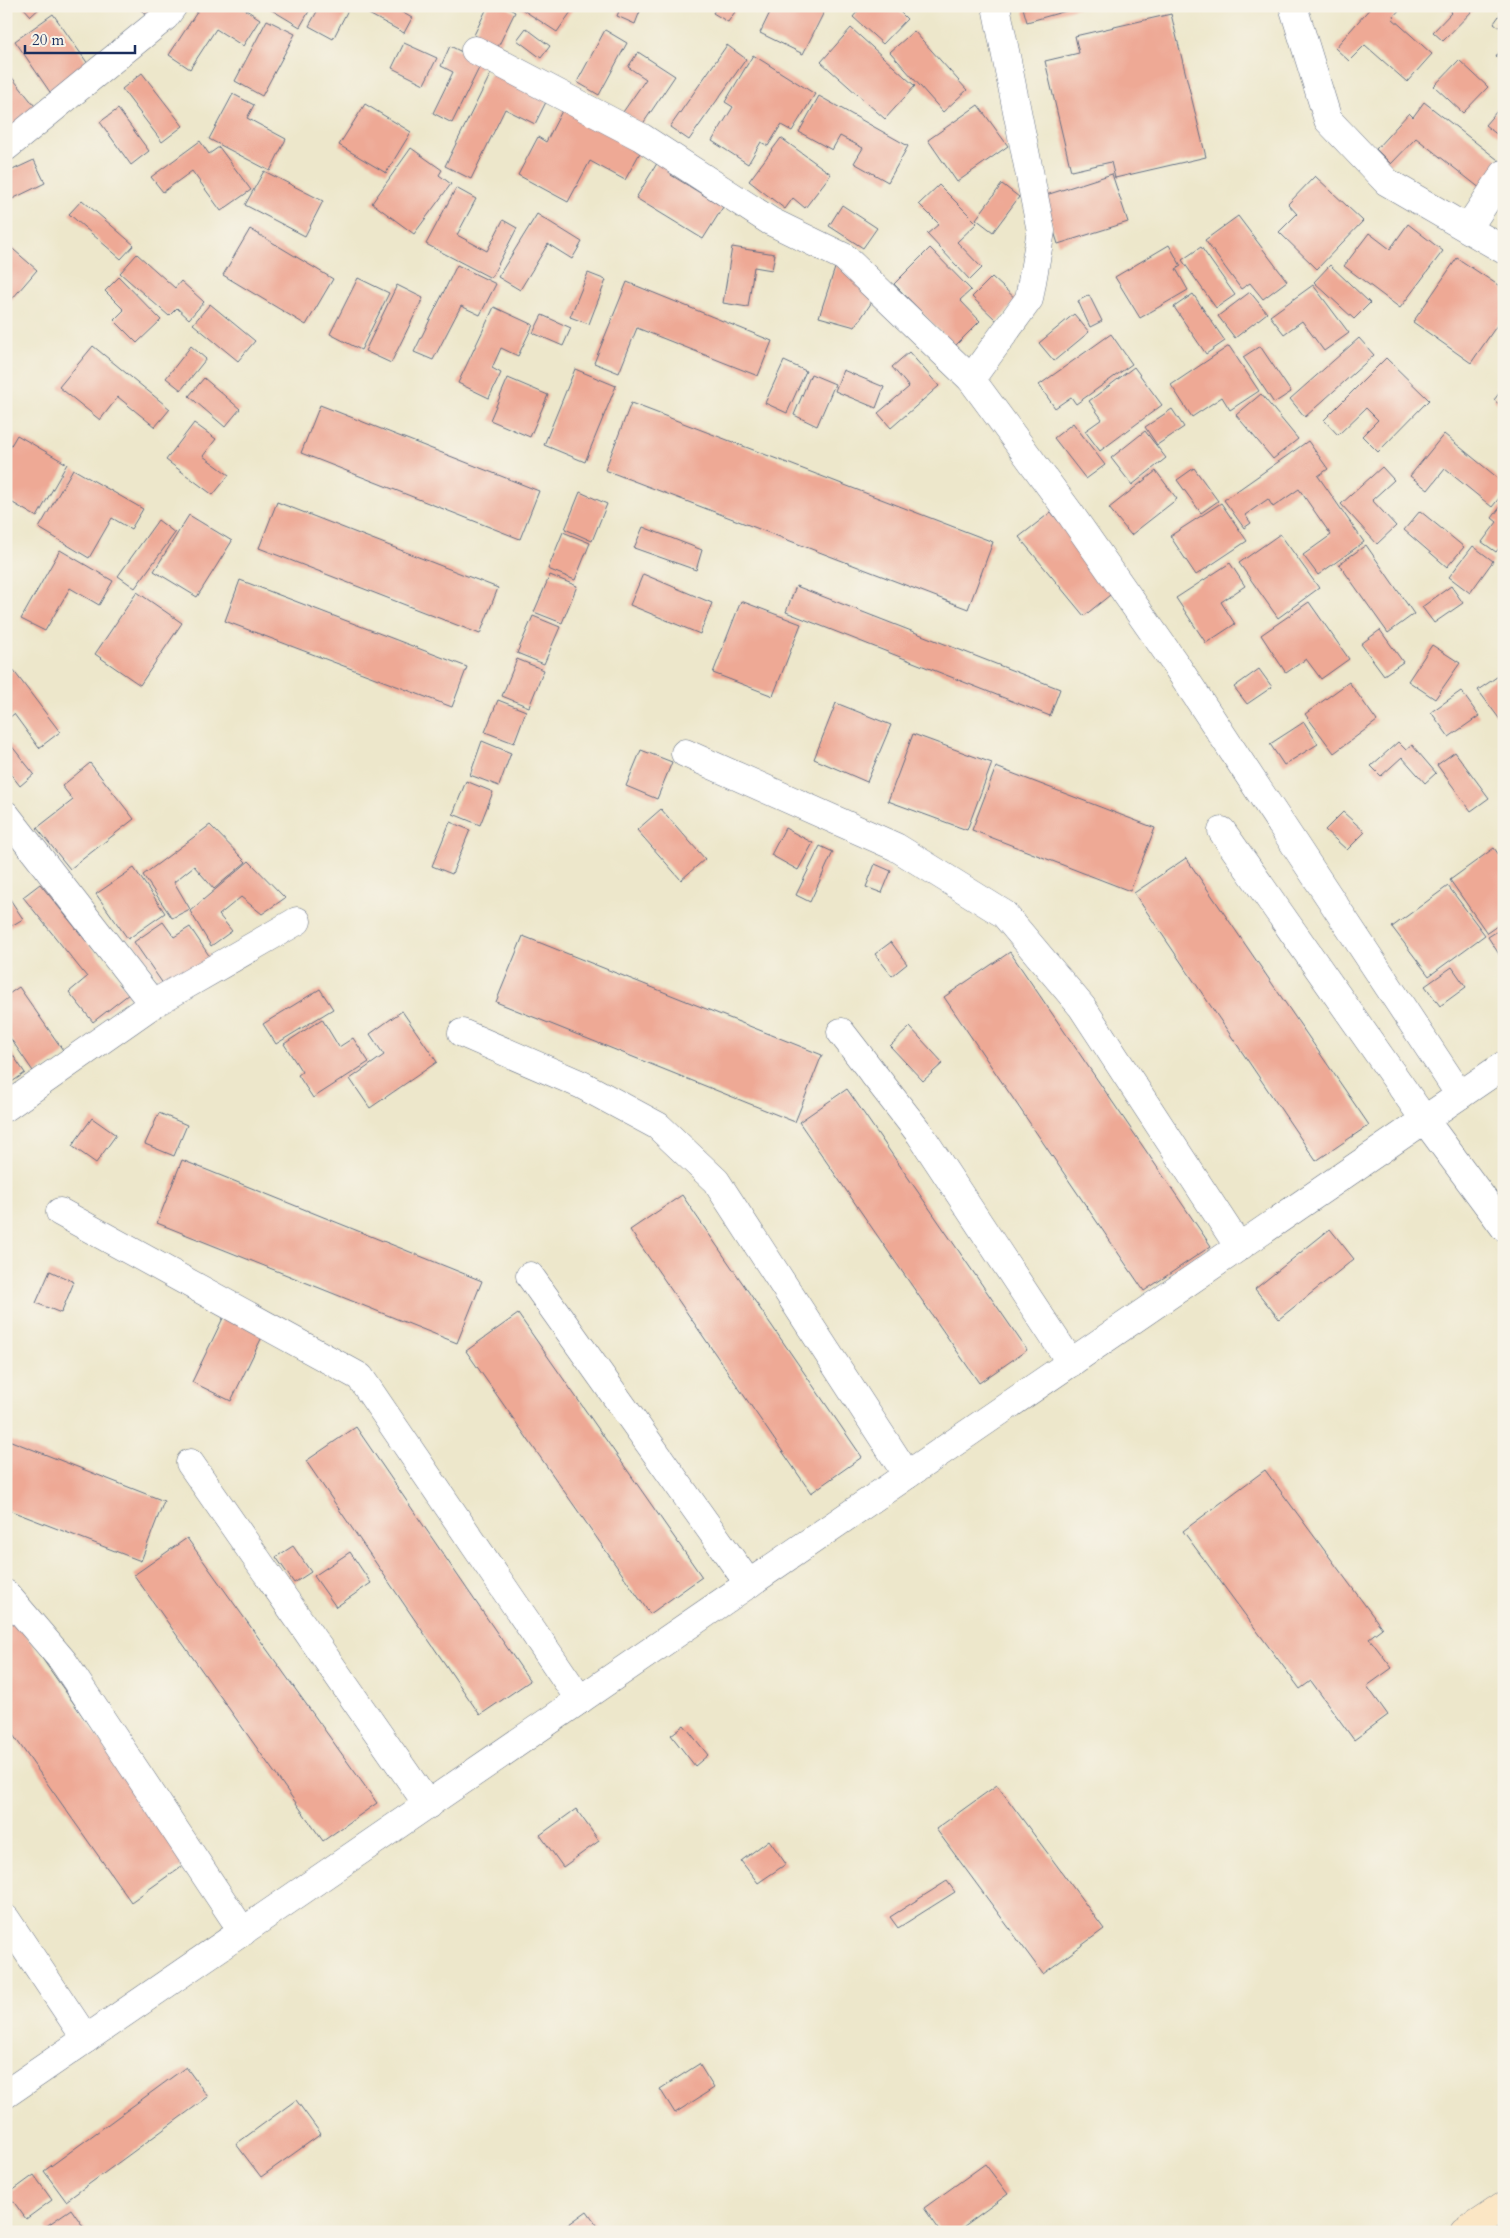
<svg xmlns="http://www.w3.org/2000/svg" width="1510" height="2238" viewBox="0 0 1510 2238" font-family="Cardo,serif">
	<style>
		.building { fill: #eea995 }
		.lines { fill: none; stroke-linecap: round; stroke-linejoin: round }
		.street-casing { stroke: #646f84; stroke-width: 29 }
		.secondary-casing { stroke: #646f84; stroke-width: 29 }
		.street { stroke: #fff; stroke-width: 28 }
		.secondary { stroke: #fbe6c4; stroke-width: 28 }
	</style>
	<rect width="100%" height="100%" fill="#f7f3e8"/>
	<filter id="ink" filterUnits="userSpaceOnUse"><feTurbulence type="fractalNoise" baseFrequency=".02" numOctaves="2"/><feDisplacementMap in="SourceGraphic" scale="10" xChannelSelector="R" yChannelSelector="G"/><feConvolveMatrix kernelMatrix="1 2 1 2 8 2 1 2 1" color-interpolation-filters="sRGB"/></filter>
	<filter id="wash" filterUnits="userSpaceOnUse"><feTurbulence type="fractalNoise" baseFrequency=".0096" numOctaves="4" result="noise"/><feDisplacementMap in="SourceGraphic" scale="20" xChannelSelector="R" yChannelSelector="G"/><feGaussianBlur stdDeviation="1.12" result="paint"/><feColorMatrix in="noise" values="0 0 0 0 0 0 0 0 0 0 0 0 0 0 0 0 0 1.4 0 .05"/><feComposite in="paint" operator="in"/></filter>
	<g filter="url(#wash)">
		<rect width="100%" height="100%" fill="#ede7cb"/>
		<g id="blocks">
			<g class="building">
				<polygon points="22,6 42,6 31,16"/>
				<polygon points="136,6 162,6 152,19"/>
				<polygon points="201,6 240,6 260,19 243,46 216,29 190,69 169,55"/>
				<polygon points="265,6 312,6 300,27"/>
				<polygon points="320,6 350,6 333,39 309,26"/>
				<polygon points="354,6 391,6 412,18 404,33"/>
				<polygon points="488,6 504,6 515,12 498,47 474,35"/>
				<polygon points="517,6 575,6 557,32"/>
				<polygon points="621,6 642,6 635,24 617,16"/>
				<polygon points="717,6 739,6 728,22 713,13"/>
				<polygon points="773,6 827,6 803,54 760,33"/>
				<polygon points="862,6 894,6 907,19 883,44 853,17"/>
				<polygon points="1030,6 1080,6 1080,7 1027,22 1023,8"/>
				<polygon points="1372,6 1403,6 1392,18 1432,54 1407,82 1365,45 1349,61 1335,48"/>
				<polygon points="1446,6 1477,6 1443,41 1433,32 1452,12"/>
				<polygon points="1504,9 1504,31 1494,23"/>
				<polygon points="53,14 93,71 54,98 15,41"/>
				<polygon points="1171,14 1206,157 1115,178 1111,162 1071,171 1045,61 1079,53 1075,36"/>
				<polygon points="267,20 295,34 262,96 235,81"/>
				<polygon points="526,28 550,46 541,58 517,40"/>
				<polygon points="851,28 915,86 885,119 821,62"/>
				<polygon points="605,30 627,43 599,95 577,82"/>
				<polygon points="914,31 967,90 943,112 890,52"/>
				<polygon points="404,43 437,58 424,84 392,68"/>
				<polygon points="727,45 746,59 689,140 670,127"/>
				<polygon points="1504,45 1504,63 1496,57"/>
				<polygon points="450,46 482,62 452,123 433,113 453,72 441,66"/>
				<polygon points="638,52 675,76 642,125 623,112 646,79 628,67"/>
				<polygon points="753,55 815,94 792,131 781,125 768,146 761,142 748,164 712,141 733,107 725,102"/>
				<polygon points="1459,60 1488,87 1463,113 1434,86"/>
				<polygon points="493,69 549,96 535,124 505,109 471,179 445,166"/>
				<polygon points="6,70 38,110 6,136 6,119 11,115 6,110"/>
				<polygon points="142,73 183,126 162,142 122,89"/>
				<polygon points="233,94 254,105 247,118 286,139 270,171 209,139"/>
				<polygon points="819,96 908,146 888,182 854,163 863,148 840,136 832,150 799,132"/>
				<polygon points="1424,102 1502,163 1481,189 1416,138 1391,164 1376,149 1409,113 1413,117"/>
				<polygon points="1504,103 1504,140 1485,125"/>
				<polygon points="365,104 411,132 386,173 339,145"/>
				<polygon points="565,105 642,149 625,180 590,161 568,202 518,175 538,137 546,142"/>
				<polygon points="978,105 1008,146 957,182 928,140"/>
				<polygon points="118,109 149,151 131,165 100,122"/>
				<polygon points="781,138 831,174 805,208 793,198 785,209 749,181"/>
				<polygon points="200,141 209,154 219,147 251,190 221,211 192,171 163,192 151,177"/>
				<polygon points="411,148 442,170 439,175 451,184 414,234 372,203"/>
				<polygon points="34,160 45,183 6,202 6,173"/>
				<polygon points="659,160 675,169 671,175 723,207 703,239 636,198"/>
				<polygon points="264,171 323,201 305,236 245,205"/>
				<polygon points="1112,174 1128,222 1058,244 1043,196"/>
				<polygon points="1315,176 1363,221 1317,269 1279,232 1297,214 1288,204"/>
				<polygon points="1002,184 1019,197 993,232 976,219"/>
				<polygon points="939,185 977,223 957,242 982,268 970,280 927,234 939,224 919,204"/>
				<polygon points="456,188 476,199 457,235 487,251 503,220 517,228 491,278 426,244"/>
				<polygon points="82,200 134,245 121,259 69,214"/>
				<polygon points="842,205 877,228 863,248 829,226"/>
				<polygon points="537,214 582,242 572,259 548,244 520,290 498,277"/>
				<polygon points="1238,216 1287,281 1263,299 1250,283 1241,289 1205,240"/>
				<polygon points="1408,224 1443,251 1400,308 1344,266 1369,233 1390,249"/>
				<polygon points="250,229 333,279 306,325 223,275"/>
				<polygon points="6,243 37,270 6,306"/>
				<polygon points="1169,245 1181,266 1176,269 1188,290 1140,318 1115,277"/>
				<polygon points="732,247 775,254 772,270 754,267 748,307 723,303"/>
				<polygon points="1201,247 1235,295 1216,308 1182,260"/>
				<polygon points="930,248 971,290 960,300 980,321 955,346 894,284"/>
				<polygon points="137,254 175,288 181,281 204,302 189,319 177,308 169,316 120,273"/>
				<polygon points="1457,258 1504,289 1504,315 1471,363 1413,322"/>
				<polygon points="457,265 496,284 480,315 461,306 433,360 414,352"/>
				<polygon points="836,265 876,296 855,327 819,317"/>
				<polygon points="1330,265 1370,303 1354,319 1314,282"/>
				<polygon points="588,273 606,280 589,324 570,317"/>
				<polygon points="119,277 161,320 137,343 114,320 124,310 105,291"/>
				<polygon points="992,277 1017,300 997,321 972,297"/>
				<polygon points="358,278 389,293 361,350 330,334"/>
				<polygon points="627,282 772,341 758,376 637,328 619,373 594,363"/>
				<polygon points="397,285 423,298 391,363 365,351"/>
				<polygon points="1313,285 1349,333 1324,351 1302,321 1284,334 1270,316"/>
				<polygon points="1250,292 1267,313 1235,338 1218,316"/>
				<polygon points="1193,294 1225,341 1206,354 1174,307"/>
				<polygon points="1089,295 1102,321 1090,327 1078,301"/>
				<polygon points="210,304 255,341 238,361 193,324"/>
				<polygon points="494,307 533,325 518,356 501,348 492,368 501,373 489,398 458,383"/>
				<polygon points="1074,314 1089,332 1054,361 1039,343"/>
				<polygon points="542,315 571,328 563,346 533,333"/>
				<polygon points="1111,334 1132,364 1076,404 1071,397 1055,408 1039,385"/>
				<polygon points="1359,338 1374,355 1305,417 1290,399"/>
				<polygon points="93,346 170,409 155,427 118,397 100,420 59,387"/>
				<polygon points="191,346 206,359 181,390 166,378"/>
				<polygon points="1229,346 1259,391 1230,410 1222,397 1192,417 1171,385"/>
				<polygon points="1260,346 1291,392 1274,403 1243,357"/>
				<polygon points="909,352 939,386 891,428 878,413 909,387 892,367"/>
				<polygon points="1386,358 1429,400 1378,452 1362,436 1378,420 1366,408 1338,435 1324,420"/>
				<polygon points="784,361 806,371 787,413 765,403"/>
				<polygon points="1134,367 1162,405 1100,451 1085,431 1102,419 1089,401"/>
				<polygon points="575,369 616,386 585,462 544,445"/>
				<polygon points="843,370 884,387 876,408 835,391"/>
				<polygon points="811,374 835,384 817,426 794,415"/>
				<polygon points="204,378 240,409 225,427 189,396"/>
				<polygon points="508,378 548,395 530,437 490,420"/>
				<polygon points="1504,387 1504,408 1494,400"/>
				<polygon points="1261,394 1298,439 1273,459 1236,415"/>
				<polygon points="631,403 993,542 968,609 605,470"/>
				<polygon points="320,405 539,491 520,539 301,453"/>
				<polygon points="1172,409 1184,427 1157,445 1145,427"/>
				<polygon points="194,423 216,439 203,456 229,475 213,495 166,460"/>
				<polygon points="1073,423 1105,465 1086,479 1054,438"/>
				<polygon points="1145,431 1166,458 1132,485 1111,458"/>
				<polygon points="1444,434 1504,483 1504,492 1492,507 1445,469 1428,490 1410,476"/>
				<polygon points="17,435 67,464 37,517 6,499 6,454"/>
				<polygon points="1308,441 1328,469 1318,476 1364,542 1318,575 1303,555 1331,535 1299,489 1273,507 1268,499 1245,515 1251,523 1244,528 1224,500"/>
				<polygon points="1382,467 1394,480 1372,500 1396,526 1377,544 1341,504"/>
				<polygon points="1194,468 1218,501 1201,513 1177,480"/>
				<polygon points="73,469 143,509 131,529 112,518 89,558 39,528"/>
				<polygon points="1156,471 1177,499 1131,535 1109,508"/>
				<polygon points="580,492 607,504 592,541 565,529"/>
				<polygon points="277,502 498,588 480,634 259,548"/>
				<polygon points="1504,502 1504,542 1496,552 1482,542 1497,522 1492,518"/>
				<polygon points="1221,503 1247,541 1196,575 1170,536"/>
				<polygon points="1420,511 1464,547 1447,567 1404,530"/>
				<polygon points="1051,512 1115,591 1084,616 1019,537"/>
				<polygon points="189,515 232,541 197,597 154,571"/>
				<polygon points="158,520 175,533 135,588 118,576"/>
				<polygon points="643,527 702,550 696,570 634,548"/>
				<polygon points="563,532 590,543 575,580 548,569"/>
				<polygon points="1280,534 1319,588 1278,618 1239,563"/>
				<polygon points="1366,545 1414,614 1388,633 1339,564"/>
				<polygon points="1473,546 1493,561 1470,593 1449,577"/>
				<polygon points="60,550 113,581 99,605 70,588 45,631 21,619"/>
				<polygon points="1230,563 1245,586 1221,602 1235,624 1206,643 1176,598"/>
				<polygon points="643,574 712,603 700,634 630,605"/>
				<polygon points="550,575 577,586 562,623 534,612"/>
				<polygon points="240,580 467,667 452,707 225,621"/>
				<polygon points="796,586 1060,689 1050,716 786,612"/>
				<polygon points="1451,586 1463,603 1434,623 1422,607"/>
				<polygon points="137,592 182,623 140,685 95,654"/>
				<polygon points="741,601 801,624 773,696 713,673"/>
				<polygon points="1309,602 1349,659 1321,679 1306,659 1286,673 1261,635"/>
				<polygon points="533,616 560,627 544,664 517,653"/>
				<polygon points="1380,630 1403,662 1384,675 1361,644"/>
				<polygon points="1432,645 1460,663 1435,699 1408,681"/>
				<polygon points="517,659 544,670 529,707 502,696"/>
				<polygon points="1259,669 1272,687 1247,704 1234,687"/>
				<polygon points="13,670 60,732 39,748 14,714 6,720 6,675"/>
				<polygon points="1504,672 1504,725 1478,690"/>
				<polygon points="1349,682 1377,721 1334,753 1305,714"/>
				<polygon points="1461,691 1479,716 1449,737 1431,712"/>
				<polygon points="498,700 526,711 514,743 485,732"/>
				<polygon points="836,703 891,725 867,782 814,759"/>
				<polygon points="1304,722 1318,744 1284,765 1270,744"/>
				<polygon points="913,734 992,763 967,830 888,801"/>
				<polygon points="482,741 511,753 499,786 470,775"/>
				<polygon points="1398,742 1406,750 1412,745 1436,773 1425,783 1402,757 1381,776 1371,766"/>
				<polygon points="10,744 34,774 20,786 6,768 6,747"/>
				<polygon points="641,750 672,762 657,799 626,786"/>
				<polygon points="1455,752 1489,798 1471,811 1437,765"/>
				<polygon points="90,763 134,819 70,869 37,828 73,800 62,786"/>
				<polygon points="996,767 1155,828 1130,891 972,830"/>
				<polygon points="466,781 493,792 480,825 453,814"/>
				<polygon points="661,809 705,859 681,880 637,830"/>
				<polygon points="1343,812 1365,832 1347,850 1325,830"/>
				<polygon points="450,822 470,830 452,874 432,866"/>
				<polygon points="210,825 246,862 214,889 194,866 174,882 190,909 172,918 143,875"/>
				<polygon points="785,828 813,843 798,870 771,855"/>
				<polygon points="820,846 833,852 810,902 796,895"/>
				<polygon points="1494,848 1504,862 1504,921 1487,933 1450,880"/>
				<polygon points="1186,858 1369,1125 1316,1161 1134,893"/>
				<polygon points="249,861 285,898 262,914 241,897 219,915 232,931 211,946 190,911"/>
				<polygon points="875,864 891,871 882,893 866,887"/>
				<polygon points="134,868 165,913 128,939 96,894"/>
				<polygon points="40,884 129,994 93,1022 69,992 87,977 23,897"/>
				<polygon points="1448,886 1485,935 1429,976 1392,927"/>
				<polygon points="6,893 23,919 6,929"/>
				<polygon points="163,922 174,937 190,927 210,957 166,988 134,942"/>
				<polygon points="1504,927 1504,962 1488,937"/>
				<polygon points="523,936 822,1055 795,1122 496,1002"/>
				<polygon points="891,942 907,964 892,976 875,954"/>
				<polygon points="1010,952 1211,1246 1144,1291 944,997"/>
				<polygon points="1452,967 1466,987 1440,1006 1425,986"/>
				<polygon points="19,987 65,1053 35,1074 6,1032 6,996"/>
				<polygon points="320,989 333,1009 276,1044 263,1024"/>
				<polygon points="402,1011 437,1062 370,1108 350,1079 384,1055 370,1034"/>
				<polygon points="322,1019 339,1047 353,1038 369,1062 313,1098 298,1075 302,1072 284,1044"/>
				<polygon points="910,1027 943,1063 923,1081 890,1046"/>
				<polygon points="6,1045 25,1073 6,1086"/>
				<polygon points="847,1089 1027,1350 979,1383 799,1122"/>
				<polygon points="159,1113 187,1125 174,1156 145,1144"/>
				<polygon points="92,1118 116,1135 96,1163 72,1146"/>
				<polygon points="182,1160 482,1281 457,1343 157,1223"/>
				<polygon points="682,1195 862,1457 811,1493 630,1230"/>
				<polygon points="1330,1229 1354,1259 1279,1319 1255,1289"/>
				<polygon points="50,1271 74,1282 61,1313 36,1303"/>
				<polygon points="518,1314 702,1577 650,1614 466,1351"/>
				<polygon points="224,1316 263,1335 231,1401 192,1382"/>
				<polygon points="356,1427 530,1681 480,1715 306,1461"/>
				<polygon points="6,1439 164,1501 141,1561 6,1509"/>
				<polygon points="1265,1470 1382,1628 1369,1638 1392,1668 1367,1686 1388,1715 1354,1740 1311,1681 1300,1689 1183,1531"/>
				<polygon points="187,1538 377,1803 323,1841 134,1575"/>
				<polygon points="293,1546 311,1572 294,1583 276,1557"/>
				<polygon points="350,1552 371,1583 336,1607 314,1576"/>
				<polygon points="6,1607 186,1863 131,1902 6,1725"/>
				<polygon points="684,1725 708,1755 695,1766 671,1735"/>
				<polygon points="997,1785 1104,1929 1043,1974 936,1829"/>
				<polygon points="576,1809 599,1841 563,1867 540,1835"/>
				<polygon points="769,1840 786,1864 758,1883 741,1861"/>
				<polygon points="947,1881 955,1892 898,1928 890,1917"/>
				<polygon points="699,2064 714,2088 675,2113 660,2089"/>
				<polygon points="186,2067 208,2097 66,2201 44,2171"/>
				<polygon points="296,2100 321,2134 261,2177 236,2144"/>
				<polygon points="985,2164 1008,2194 956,2232 941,2232 924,2208"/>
				<polygon points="34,2175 52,2200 26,2219 8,2194"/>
				<polygon points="71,2209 87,2232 48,2232 45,2227"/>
				<polygon points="587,2211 602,2232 558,2232"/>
			</g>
		</g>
	</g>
	<g filter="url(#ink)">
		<use href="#blocks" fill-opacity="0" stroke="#646f84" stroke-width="1"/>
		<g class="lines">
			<g class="street-casing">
				<g id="street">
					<polyline points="1293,6 1328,120 1387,182 1504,250"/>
					<polyline points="475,50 641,137 770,221 844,257 971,379 1069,512 1174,662 1460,1095"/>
					<polyline points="6,147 165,17 173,6"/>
					<polyline points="1468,228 1504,174"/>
					<polyline points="971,379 1029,299 1041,231 996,6"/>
					<polyline points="685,753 896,847 1004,914 1082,1007 1239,1247"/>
					<polyline points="6,815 153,1004"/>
					<polyline points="1222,831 1424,1119 1504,1227"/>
					<polyline points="841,1032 920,1134 1071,1363"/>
					<polyline points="462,1033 582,1085 658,1126 716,1181 907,1475"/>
					<polyline points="6,1107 153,1004 297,921"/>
					<polyline points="60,1212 360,1377 580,1700"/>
					<polyline points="530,1276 749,1584"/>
					<polyline points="190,1463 428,1805"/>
					<polyline points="6,1594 63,1661 243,1932"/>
					<polyline points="6,1919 86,2039"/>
					<polyline points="6,2094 1504,1065"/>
				</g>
			</g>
			<g class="secondary-casing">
				<polyline id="secondary" points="1465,2232 1504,2206"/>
			</g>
			<use href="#street" class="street"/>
			<use href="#secondary" class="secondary"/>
		</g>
	</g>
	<rect width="1510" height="2238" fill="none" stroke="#f7f3e8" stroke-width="25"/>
	<path d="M25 45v8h110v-8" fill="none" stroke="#1b2f5e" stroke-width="2.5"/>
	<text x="32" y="45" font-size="15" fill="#1b2f5e" stroke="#f7f3e8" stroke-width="4" paint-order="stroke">20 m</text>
</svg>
